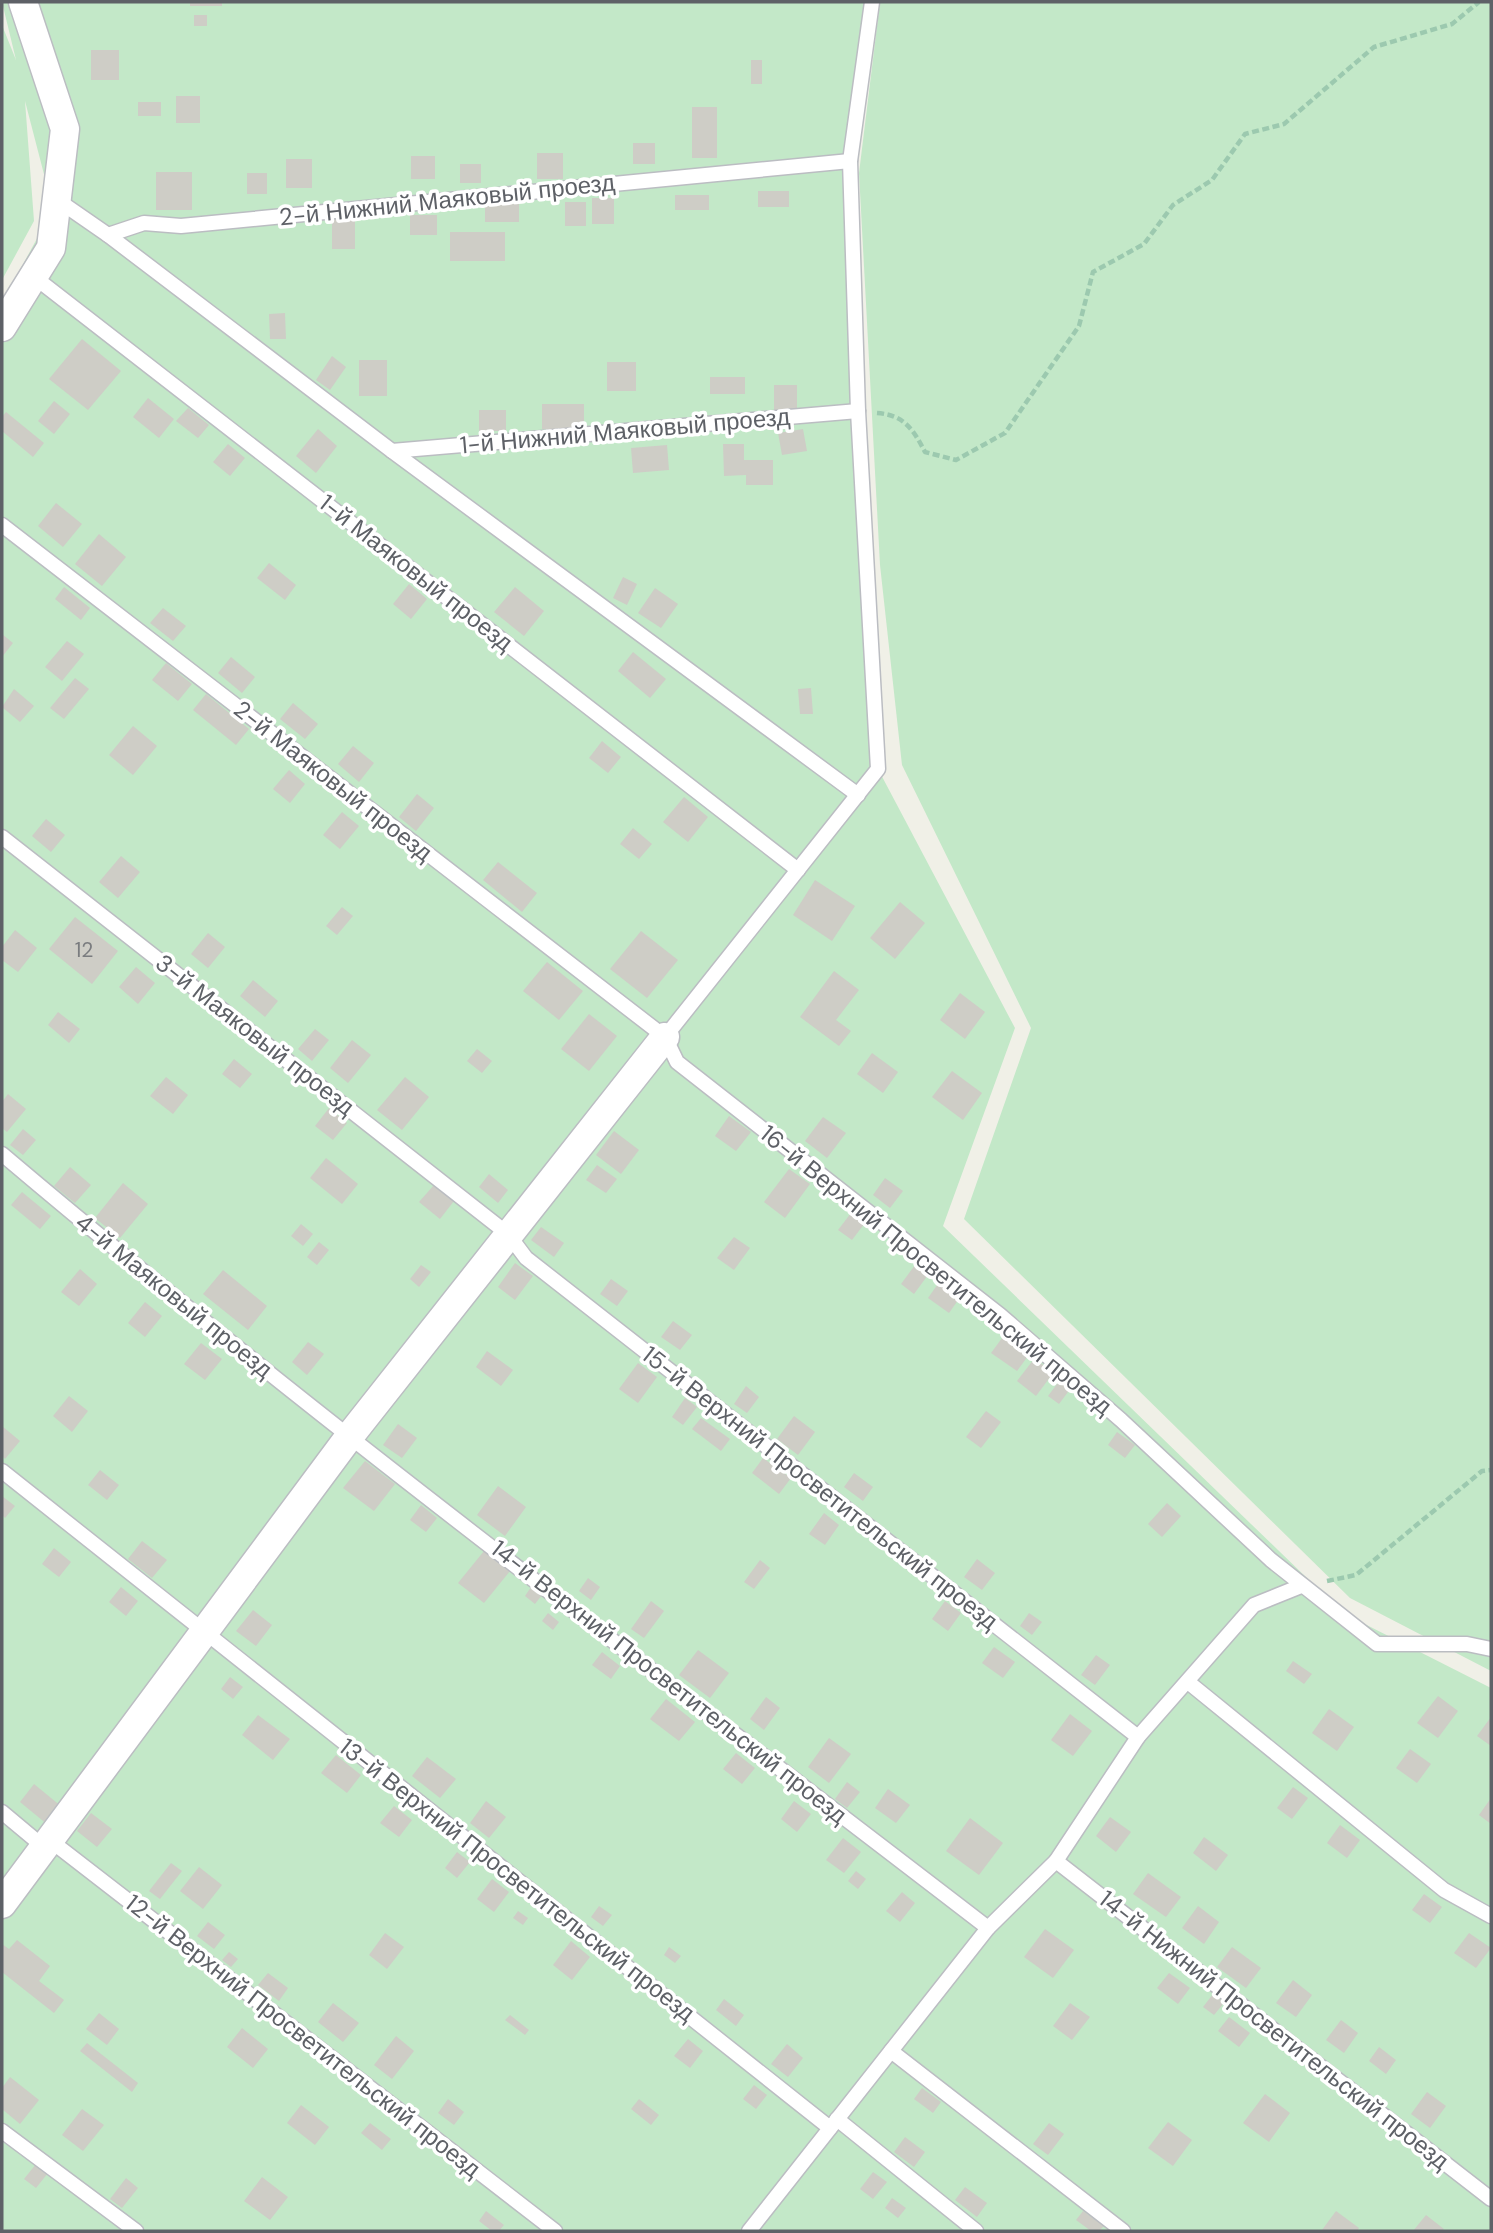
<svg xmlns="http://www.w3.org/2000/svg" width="1493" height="2233" viewBox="0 0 1493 2233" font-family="'DM Sans',sans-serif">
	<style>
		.green { fill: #c3e8c8 }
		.building { fill: #cecdc6 }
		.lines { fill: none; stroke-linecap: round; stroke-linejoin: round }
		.lane-casing { stroke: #bbbdc2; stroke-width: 17 }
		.street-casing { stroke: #bbbdc2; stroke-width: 31 }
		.path { stroke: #9cc9af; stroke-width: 4.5; stroke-dasharray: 7 3.5; stroke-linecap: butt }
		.lane { stroke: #fff; stroke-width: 14 }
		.street { stroke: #fff; stroke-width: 28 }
		.labels { text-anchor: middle; stroke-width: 7; stroke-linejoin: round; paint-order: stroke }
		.number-label { font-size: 21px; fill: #7a7c7f }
		.street-label { font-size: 24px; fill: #5e6167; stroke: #fff }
	</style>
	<rect width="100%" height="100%" fill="#f0f0e7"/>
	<g class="green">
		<polygon points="2,2 866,2 845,166 878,769 1015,1028 943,1226 1343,1613 1491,1688 1491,2231 2,2231 2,303 53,209 25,101 34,221 2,280 2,25 16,60"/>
		<polygon points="880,2 1491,2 1491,1671 1350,1598 964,1219 1031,1028 902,765 880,565 859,173"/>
	</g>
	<g class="building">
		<rect x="190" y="2" width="32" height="4"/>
		<rect x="194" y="15" width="13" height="11"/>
		<rect x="91" y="50" width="28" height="30"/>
		<rect x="751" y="60" width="11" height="24"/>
		<rect x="176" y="96" width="24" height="27"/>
		<rect x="138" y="102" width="23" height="14"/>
		<rect x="692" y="107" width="25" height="51"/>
		<rect x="633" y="143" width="22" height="21"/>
		<rect x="537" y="153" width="26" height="26"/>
		<rect x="411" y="156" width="24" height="23"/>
		<rect x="286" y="159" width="26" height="29"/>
		<rect x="460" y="164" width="21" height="19"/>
		<rect x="156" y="172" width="36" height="38"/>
		<rect x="247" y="173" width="20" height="21"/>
		<rect x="758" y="191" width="31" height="16"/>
		<rect x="675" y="195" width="34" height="15"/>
		<rect x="592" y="198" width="22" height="26"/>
		<rect x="565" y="202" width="21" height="24"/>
		<rect x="485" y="204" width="34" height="18"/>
		<rect x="410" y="215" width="27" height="20"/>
		<rect x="332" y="219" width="23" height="30"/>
		<rect x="450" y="232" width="55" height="29"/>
		<polygon points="285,313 286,339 270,339 269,314"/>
		<polygon points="82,339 121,371 88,410 49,379"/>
		<polygon points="332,356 346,367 330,390 316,380"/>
		<rect x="359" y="360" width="28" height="36"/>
		<rect x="607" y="362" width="29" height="29"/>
		<rect x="710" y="377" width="35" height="17"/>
		<rect x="774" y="385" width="23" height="25"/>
		<polygon points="148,398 174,419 159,438 133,417"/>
		<polygon points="54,401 70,414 54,434 38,421"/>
		<rect x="542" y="404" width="42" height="25"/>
		<polygon points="188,408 209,425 198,438 176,421"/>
		<rect x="479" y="410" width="27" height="21"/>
		<polygon points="6,412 44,443 33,457 2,431 2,417"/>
		<polygon points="318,429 337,446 316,473 296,456"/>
		<polygon points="803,429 807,451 782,455 778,433"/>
		<polygon points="228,444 245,458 230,476 213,462"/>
		<polygon points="723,444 744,444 744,460 773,460 773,485 746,485 746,475 724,476"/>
		<polygon points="667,445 669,470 633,473 631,448"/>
		<polygon points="56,503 82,524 63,547 38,526"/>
		<polygon points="99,534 126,557 102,586 75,564"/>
		<polygon points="269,563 296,585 285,600 257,578"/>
		<polygon points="623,577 637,584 627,605 613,598"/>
		<polygon points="409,584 427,599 411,619 393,604"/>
		<polygon points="64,587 90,608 81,620 55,599"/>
		<polygon points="515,587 544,611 524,636 494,612"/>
		<polygon points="655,588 678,604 661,628 638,613"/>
		<polygon points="163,608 186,626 173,641 150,623"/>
		<polygon points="2,634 13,643 2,657"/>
		<polygon points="67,641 84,654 62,681 45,667"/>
		<polygon points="633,652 666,679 650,698 618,671"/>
		<polygon points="231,657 255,677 242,693 218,673"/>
		<polygon points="166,663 192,684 178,701 152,680"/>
		<polygon points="75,678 89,689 64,719 50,708"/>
		<polygon points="811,688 813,714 800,714 798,689"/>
		<polygon points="14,689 34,706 20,722 2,707"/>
		<polygon points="206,694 249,729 236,745 193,710"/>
		<polygon points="293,703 318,724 305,739 280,719"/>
		<polygon points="133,726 157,746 133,775 109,755"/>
		<polygon points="602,741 621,757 608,773 589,758"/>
		<polygon points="353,746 374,763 359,782 338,764"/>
		<polygon points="289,770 305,784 290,803 273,789"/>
		<polygon points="417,794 434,808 416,831 399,817"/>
		<polygon points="684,797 708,817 688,842 663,822"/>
		<polygon points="342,812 359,826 340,849 323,835"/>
		<polygon points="46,819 65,835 51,852 32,836"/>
		<polygon points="633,828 652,844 639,859 620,844"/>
		<polygon points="121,856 140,872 118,898 99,882"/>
		<polygon points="498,862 537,893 522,912 483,880"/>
		<polygon points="815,880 855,906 832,941 793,915"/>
		<polygon points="900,902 925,923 895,959 870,938"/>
		<polygon points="342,907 353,916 337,935 326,926"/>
		<polygon points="75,917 118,951 92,984 49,949"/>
		<polygon points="15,930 37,948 18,972 2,960 2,947"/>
		<polygon points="641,931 678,960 647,998 610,969"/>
		<polygon points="208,933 225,947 208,968 191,954"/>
		<polygon points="547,962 583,991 559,1020 523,991"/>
		<polygon points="136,967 155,983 138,1004 119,987"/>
		<polygon points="834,971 859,990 836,1020 851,1031 839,1046 800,1017"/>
		<polygon points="253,980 278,1001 265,1017 240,996"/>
		<polygon points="960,993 985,1012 965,1039 940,1020"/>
		<polygon points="58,1012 80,1029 69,1043 48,1025"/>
		<polygon points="589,1014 617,1036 589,1071 561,1049"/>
		<polygon points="315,1029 329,1040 312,1061 298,1049"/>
		<polygon points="352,1040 371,1055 348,1083 330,1068"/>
		<polygon points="477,1049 492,1061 482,1073 467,1061"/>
		<polygon points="872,1053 898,1072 883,1093 857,1074"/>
		<polygon points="234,1059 252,1074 240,1088 222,1074"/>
		<polygon points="952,1071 982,1093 963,1120 932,1097"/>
		<polygon points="166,1077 188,1095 173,1114 150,1096"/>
		<polygon points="405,1077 429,1097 402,1130 377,1110"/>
		<polygon points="8,1094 26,1109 7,1132 2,1128 2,1102"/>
		<polygon points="329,1108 347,1123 333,1140 315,1126"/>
		<polygon points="729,1116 751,1132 736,1151 715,1136"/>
		<polygon points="823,1117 846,1133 827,1158 805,1141"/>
		<polygon points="23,1129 36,1140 23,1155 10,1145"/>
		<polygon points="614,1131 639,1150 621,1174 596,1155"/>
		<polygon points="326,1158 358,1184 342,1204 310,1178"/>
		<polygon points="597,1165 617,1179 606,1193 586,1180"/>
		<polygon points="70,1167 91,1185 75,1203 54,1186"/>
		<polygon points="789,1169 810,1184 785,1218 764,1202"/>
		<polygon points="489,1174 508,1190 498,1203 479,1187"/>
		<polygon points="885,1178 903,1191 890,1208 873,1195"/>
		<polygon points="123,1183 148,1204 120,1238 95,1218"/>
		<polygon points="434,1185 454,1201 440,1219 419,1202"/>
		<polygon points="22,1192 51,1216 40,1229 11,1205"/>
		<polygon points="851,1213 865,1223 852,1240 838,1230"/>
		<polygon points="301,1224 313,1234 303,1246 291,1236"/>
		<polygon points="541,1227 564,1243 554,1257 531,1240"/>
		<polygon points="734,1237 750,1248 734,1270 717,1258"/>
		<polygon points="319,1242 329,1250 317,1265 307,1257"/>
		<polygon points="515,1263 533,1276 515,1300 498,1287"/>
		<polygon points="421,1265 431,1272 419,1287 410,1279"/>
		<polygon points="915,1265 928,1275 914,1294 901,1284"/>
		<polygon points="80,1269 97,1284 79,1306 61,1292"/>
		<polygon points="223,1270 267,1306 248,1330 203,1294"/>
		<polygon points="611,1279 628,1291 617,1306 600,1294"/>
		<polygon points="940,1281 961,1296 949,1313 928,1298"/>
		<polygon points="145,1302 162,1316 145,1337 128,1323"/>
		<polygon points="673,1321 692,1335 680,1350 661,1337"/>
		<polygon points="1005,1334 1031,1352 1017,1371 991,1353"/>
		<polygon points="308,1342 324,1354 307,1375 292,1362"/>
		<polygon points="201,1343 222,1359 205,1380 184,1364"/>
		<polygon points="487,1351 513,1370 501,1386 476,1367"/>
		<polygon points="1034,1359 1054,1372 1036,1396 1017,1381"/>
		<polygon points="638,1363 657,1377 638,1403 619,1389"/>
		<polygon points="1060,1380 1071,1388 1059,1404 1048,1396"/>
		<polygon points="746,1386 759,1397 747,1413 734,1404"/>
		<polygon points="69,1396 88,1411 72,1432 53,1416"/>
		<polygon points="685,1398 697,1407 683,1425 672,1417"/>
		<polygon points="986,1411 1001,1422 981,1448 966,1437"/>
		<polygon points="794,1416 815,1432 798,1455 777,1439"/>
		<polygon points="701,1418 730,1439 721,1451 692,1429"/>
		<polygon points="398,1424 417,1438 402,1458 383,1445"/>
		<polygon points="2,1426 20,1441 5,1459 2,1456"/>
		<polygon points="1117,1432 1135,1445 1125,1458 1108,1445"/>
		<polygon points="763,1458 791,1478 779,1494 752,1473"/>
		<polygon points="365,1461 395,1484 374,1511 343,1488"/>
		<polygon points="100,1470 119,1485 107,1500 88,1485"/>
		<polygon points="854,1473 873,1487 863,1501 844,1487"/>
		<polygon points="498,1486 526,1507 505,1536 477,1515"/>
		<polygon points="2,1496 15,1506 5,1518 2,1515"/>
		<polygon points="1167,1503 1181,1516 1162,1537 1148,1524"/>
		<polygon points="421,1505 437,1518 426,1532 410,1520"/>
		<polygon points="824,1513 839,1525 825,1545 809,1534"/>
		<polygon points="142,1541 167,1560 152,1578 128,1559"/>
		<polygon points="54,1548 71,1562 59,1577 42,1564"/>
		<polygon points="484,1551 510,1571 484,1603 458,1583"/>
		<polygon points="977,1559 995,1573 982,1590 964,1577"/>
		<polygon points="760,1560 770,1568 754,1589 744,1582"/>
		<polygon points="588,1578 600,1587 591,1600 579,1591"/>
		<polygon points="121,1587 138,1601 126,1616 109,1602"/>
		<polygon points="531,1587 542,1595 535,1604 525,1596"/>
		<polygon points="651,1601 664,1611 644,1638 631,1629"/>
		<polygon points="945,1601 961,1613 948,1631 932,1619"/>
		<polygon points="253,1610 272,1625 256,1646 236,1631"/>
		<polygon points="548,1613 559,1622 553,1630 542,1621"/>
		<polygon points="1029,1613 1042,1622 1032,1635 1020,1626"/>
		<polygon points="994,1647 1015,1662 1003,1678 982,1663"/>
		<polygon points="698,1650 729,1673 710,1698 679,1675"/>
		<polygon points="602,1652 620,1666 611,1679 592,1665"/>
		<polygon points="1096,1655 1110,1665 1095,1685 1081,1675"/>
		<polygon points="1293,1661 1312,1674 1304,1684 1286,1671"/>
		<polygon points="230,1677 243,1687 233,1699 221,1689"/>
		<polygon points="1438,1696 1458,1711 1438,1738 1417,1723"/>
		<polygon points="766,1697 780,1708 764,1730 750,1719"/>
		<polygon points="666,1699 695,1722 679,1741 650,1719"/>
		<polygon points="1329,1709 1354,1727 1337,1751 1312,1733"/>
		<polygon points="1070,1714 1092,1731 1073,1756 1051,1740"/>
		<polygon points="258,1715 290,1739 273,1760 242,1735"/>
		<polygon points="1491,1717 1491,1746 1477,1736"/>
		<polygon points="829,1738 851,1754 829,1783 808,1767"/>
		<polygon points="1410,1749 1431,1764 1417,1783 1396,1768"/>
		<polygon points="736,1753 755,1768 742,1784 723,1769"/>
		<polygon points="336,1755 361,1775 347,1793 321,1773"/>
		<polygon points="427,1757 456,1779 440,1798 412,1776"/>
		<polygon points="847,1782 860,1792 847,1808 835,1799"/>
		<polygon points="34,1784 62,1807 48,1825 20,1802"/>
		<polygon points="1293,1787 1308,1798 1292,1819 1277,1808"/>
		<polygon points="888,1789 910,1805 896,1823 875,1808"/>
		<polygon points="1491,1798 1491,1824 1479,1815"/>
		<polygon points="486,1801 506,1817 489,1838 470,1823"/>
		<polygon points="794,1801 811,1814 797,1832 781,1819"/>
		<polygon points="394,1806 412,1820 399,1837 380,1823"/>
		<polygon points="91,1813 112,1829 97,1847 77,1831"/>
		<polygon points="1110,1817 1131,1832 1116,1852 1096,1836"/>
		<polygon points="970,1818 1003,1843 979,1875 946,1851"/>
		<polygon points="1340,1825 1360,1840 1347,1858 1327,1843"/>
		<polygon points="1204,1837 1228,1855 1216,1871 1193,1853"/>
		<polygon points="843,1838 861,1852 844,1873 826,1860"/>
		<polygon points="457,1852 470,1862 457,1878 445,1868"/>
		<polygon points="171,1863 182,1871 160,1899 149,1891"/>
		<polygon points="199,1867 222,1885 203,1909 180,1891"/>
		<polygon points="856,1871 866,1879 858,1889 848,1881"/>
		<polygon points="1148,1873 1181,1897 1166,1917 1133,1894"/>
		<polygon points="492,1879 509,1892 494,1912 477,1899"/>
		<polygon points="902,1892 915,1903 900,1922 886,1911"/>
		<polygon points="1424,1894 1442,1907 1430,1923 1412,1910"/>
		<polygon points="599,1906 612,1915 603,1926 591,1917"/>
		<polygon points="1198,1906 1219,1922 1204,1944 1182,1928"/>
		<polygon points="518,1911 528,1918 523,1925 513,1918"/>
		<polygon points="208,1922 225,1935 214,1949 197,1936"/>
		<polygon points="1045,1929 1074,1950 1053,1978 1024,1957"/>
		<polygon points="385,1933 404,1947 387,1969 369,1955"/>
		<polygon points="1469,1933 1491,1948 1476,1968 1454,1953"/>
		<polygon points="17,1940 50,1966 39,1981 64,2000 54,2013 2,1972 2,1944 9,1949"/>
		<polygon points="571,1941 590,1957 572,1980 553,1965"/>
		<polygon points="669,1947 681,1956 675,1963 664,1955"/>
		<polygon points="1232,1947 1261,1968 1246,1988 1217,1967"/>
		<polygon points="229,1952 238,1959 231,1967 222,1960"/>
		<polygon points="268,1973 288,1988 279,2001 258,1985"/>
		<polygon points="1169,1973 1190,1988 1178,2004 1157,1988"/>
		<polygon points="1293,1980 1312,1995 1296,2017 1276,2003"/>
		<polygon points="1213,1994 1224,2003 1214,2015 1203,2007"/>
		<polygon points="724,1999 744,2015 736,2026 716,2010"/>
		<polygon points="333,2003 359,2023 343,2042 318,2022"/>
		<polygon points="1070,2003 1090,2017 1072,2040 1053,2026"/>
		<polygon points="99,2013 119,2029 107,2045 86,2029"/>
		<polygon points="510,2015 529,2030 525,2035 505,2020"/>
		<polygon points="1229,2017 1250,2033 1239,2047 1218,2031"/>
		<polygon points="1341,2020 1358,2033 1344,2053 1326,2040"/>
		<polygon points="242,2028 268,2049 253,2068 227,2047"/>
		<polygon points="396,2036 414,2051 392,2079 374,2065"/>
		<polygon points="688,2039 703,2051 690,2068 674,2056"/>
		<polygon points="87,2043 138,2083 132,2092 80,2051"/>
		<polygon points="787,2044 803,2058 788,2077 771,2064"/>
		<polygon points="1379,2047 1396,2060 1386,2074 1369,2061"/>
		<polygon points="10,2077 39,2100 20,2124 2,2109 2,2088"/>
		<polygon points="754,2085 767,2095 756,2109 743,2099"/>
		<polygon points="922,2088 941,2102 933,2113 914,2099"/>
		<polygon points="1427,2092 1446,2106 1430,2128 1411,2114"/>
		<polygon points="1265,2094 1290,2113 1269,2142 1243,2123"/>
		<polygon points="448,2099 464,2112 454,2125 438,2113"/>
		<polygon points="639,2099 659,2115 651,2125 631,2109"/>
		<polygon points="301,2105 329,2127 315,2145 287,2123"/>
		<polygon points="82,2109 104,2125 83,2151 62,2135"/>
		<polygon points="1168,2122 1192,2140 1173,2166 1148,2148"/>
		<polygon points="370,2123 391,2139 382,2150 361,2133"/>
		<polygon points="1049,2123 1064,2134 1048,2155 1033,2144"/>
		<polygon points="905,2137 925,2152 914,2167 894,2152"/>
		<polygon points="36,2164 48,2173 36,2188 24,2179"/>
		<polygon points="873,2172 887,2182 873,2199 860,2189"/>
		<polygon points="262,2177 288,2197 270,2220 244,2201"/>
		<polygon points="126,2178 138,2188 122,2208 110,2199"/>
		<polygon points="965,2187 987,2203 977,2217 955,2200"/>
		<polygon points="892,2198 906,2208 898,2218 885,2208"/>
		<polygon points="486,2211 504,2225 499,2231 492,2231 479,2221"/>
		<polygon points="1083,2211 1104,2226 1099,2231 1091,2231 1076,2220"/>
		<polygon points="1336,2211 1359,2228 1357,2231 1322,2230"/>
		<polygon points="1426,2215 1444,2229 1442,2231 1413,2231"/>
	</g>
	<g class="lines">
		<g class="lane-casing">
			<g id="lane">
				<polyline points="56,199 108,235 144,223 181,226 850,161"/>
				<polyline points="108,235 392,451 858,795"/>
				<polyline points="33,276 798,870"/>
				<polyline points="392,451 858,411"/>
				<polyline points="2,525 665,1037 677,1062 1000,1315 1121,1420 1271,1560 1377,1644 1467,1644 1491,1649"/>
				<polyline points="2,837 508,1234 526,1258 1138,1737"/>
				<polyline points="665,1037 878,769 858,411 850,161 872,2"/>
				<path d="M2 1154C321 1424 657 1673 988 1928"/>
				<polyline points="2,1471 830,2128"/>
				<polyline points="1188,1682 1444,1890 1491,1916"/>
				<polyline points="2,1812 45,1848"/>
				<polyline points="51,1841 555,2231"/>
				<polyline points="1056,1861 1491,2199"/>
				<polyline points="891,2051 1123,2231"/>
				<polyline points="837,2119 976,2231"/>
				<polyline points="2,2131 136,2231"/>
				<polyline points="749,2231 988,1928 1056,1861 1138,1737 1254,1605 1301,1586"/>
			</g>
		</g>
		<g class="street-casing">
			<g id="street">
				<polyline points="2,327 51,248 65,129 23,2"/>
				<polyline points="2,1904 349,1437 665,1037"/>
			</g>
		</g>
		<g class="path">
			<path d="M877 413C904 415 913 429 925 452L956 460 1005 433 1079 326 1093 272 1144 244 1173 205 1212 180 1245 134 1284 124 1374 47 1452 24 1479 2"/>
			<polyline points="1327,1581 1356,1575 1482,1471 1491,1470"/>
		</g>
		<use href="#lane" class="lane"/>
		<use href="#street" class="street"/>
	</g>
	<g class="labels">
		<g class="number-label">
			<text x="84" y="957">12</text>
		</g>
		<g class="street-label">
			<text transform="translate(447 200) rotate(-6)" y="8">2-й Нижний Маяковый проезд</text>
			<text transform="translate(625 431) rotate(-5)" y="8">1-й Нижний Маяковый проезд</text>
			<text transform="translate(416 573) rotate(38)" y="8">1-й Маяковый проезд</text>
			<text transform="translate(333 781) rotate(38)" y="8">2-й Маяковый проезд</text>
			<text transform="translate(255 1035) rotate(38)" y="8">3-й Маяковый проезд</text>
			<text transform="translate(936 1270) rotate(39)" y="8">16-й Верхний Просветительский проезд</text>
			<text transform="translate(174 1296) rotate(39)" y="8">4-й Маяковый проезд</text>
			<text transform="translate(820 1488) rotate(38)" y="8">15-й Верхний Просветительский проезд</text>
			<text transform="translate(669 1682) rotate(38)" y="8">14-й Верхний Просветительский проезд</text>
			<text transform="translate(517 1880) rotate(38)" y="8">13-й Верхний Просветительский проезд</text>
			<text transform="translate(1274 2030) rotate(38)" y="8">14-й Нижний Просветительский проезд</text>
			<text transform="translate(303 2036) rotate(38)" y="8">12-й Верхний Просветительский проезд</text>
		</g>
	</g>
	<rect width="1493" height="2233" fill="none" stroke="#5e6167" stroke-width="7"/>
</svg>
